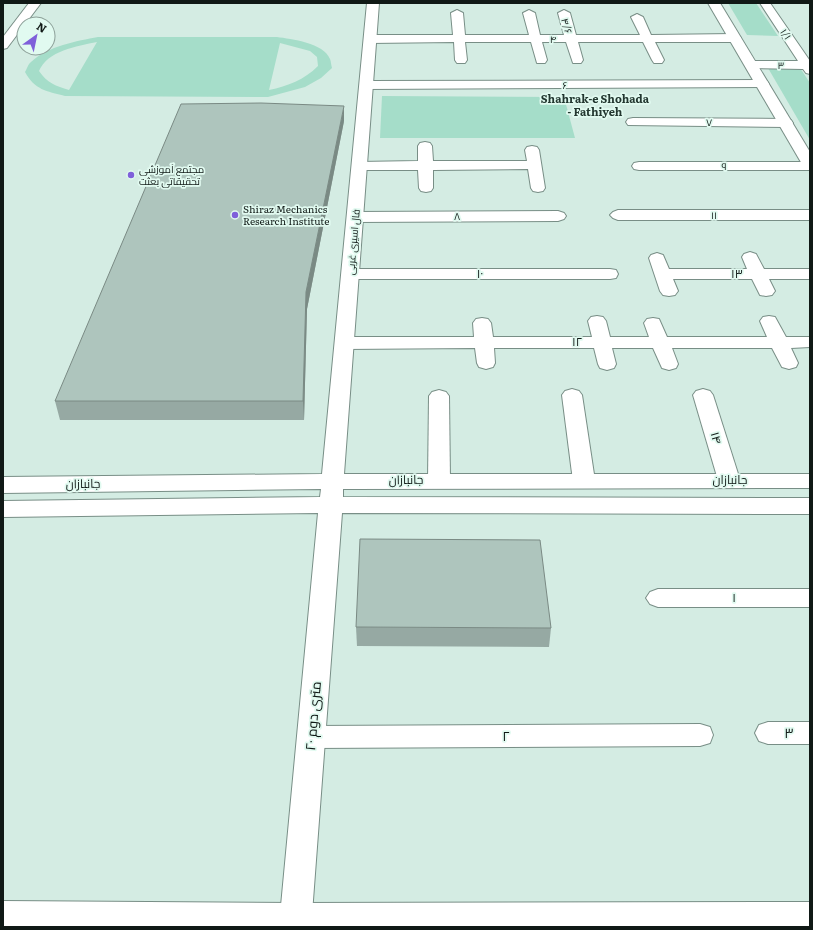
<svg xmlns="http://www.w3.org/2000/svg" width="813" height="930" viewBox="0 0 813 930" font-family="Literata,Cairo,serif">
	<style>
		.green { fill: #a5ddc9; fill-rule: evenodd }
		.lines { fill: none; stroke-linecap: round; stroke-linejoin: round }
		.minor-casing { stroke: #788e86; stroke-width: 2 }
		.tertiary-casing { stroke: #788e86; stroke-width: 2 }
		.minor { fill: #fff; fill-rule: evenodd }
		.tertiary { fill: #fff; fill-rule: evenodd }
		.wall { fill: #96a9a3 }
		.shaded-wall { fill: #7a8a84 }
		.building { fill: #aec5bd; stroke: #7a8a84 }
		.poi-dot { fill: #7f60da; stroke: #e1faf0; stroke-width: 1.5 }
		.labels { text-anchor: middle; stroke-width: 3.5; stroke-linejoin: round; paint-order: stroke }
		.far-street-label { font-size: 10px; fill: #101916; stroke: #e1faf0 }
		.far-poi-label { font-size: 10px; fill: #101916; stroke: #e1faf0; text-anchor: start }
		.far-neighbourhood-label { font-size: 11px; font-weight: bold; fill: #233730; stroke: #e1faf0 }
		.street-label { font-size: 12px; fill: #101916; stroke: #e1faf0 }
		.near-street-label { font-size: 14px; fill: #101916; stroke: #e1faf0 }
	</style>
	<rect width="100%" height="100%" fill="#d4ece3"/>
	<g class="green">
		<polygon points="728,3 756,3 778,36 747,35"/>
		<path d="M98 37H277C291 39 324 43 330 59 331 61 331 65 332 68L321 78 305 87 268 97 65 96C46 91 35 90 25 72 27 69 28 64 31 62 48 46 77 41 98 37ZM97 42 69 90C56 86 47 83 39 71 47 51 77 46 97 42ZM280 43 310 51 317 57 318 66C304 80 288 86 269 90Z"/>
		<polygon points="768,68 800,68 810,83 810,140"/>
		<polygon points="382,96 564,97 575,138 380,138"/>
	</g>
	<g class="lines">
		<g class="minor-casing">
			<g id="minor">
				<polygon points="760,3 770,3 810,61 810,74 806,73 803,69 747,68 745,65 747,62 751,61 798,61"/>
				<polygon points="457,10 463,13 465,35 529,35 523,13 529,10 535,13 540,35 564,35 558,13 564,10 570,13 576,35 640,35 631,17 637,14 643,17 651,35 735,34 739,36 741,38 739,40 735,42 655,42 664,60 662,63 654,63 652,60 643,42 578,42 583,60 581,63 573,63 566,42 542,42 547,60 545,63 537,63 531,42 465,42 467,60 465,63 457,63 455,60 454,42 370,43 366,41 364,39 366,37 370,35 453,35 451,13"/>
				<polygon points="763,80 767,81 769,84 767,87 366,89 362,88 360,85 362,82 366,81"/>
				<polygon points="633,118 786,119 791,120 793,123 791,126 786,127 628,125 626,122 628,119"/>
				<polygon points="425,142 430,143 432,146 433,161 527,161 525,150 527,147 532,146 537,147 539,150 545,188 543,191 538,192 533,191 531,188 528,169 433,170 433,188 431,191 426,192 421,191 419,188 418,170 359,170 354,169 352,166 354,163 359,162 418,161 418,146 420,143"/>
				<polygon points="639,162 810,162 810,170 639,170 634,169 632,166 634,163"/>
				<polygon points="618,210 810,210 810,220 618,220 613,218 610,215 613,212"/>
				<polygon points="558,211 564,213 566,216 564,219 558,221 355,222 349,220 347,217 349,214 355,212"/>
				<polygon points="750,252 756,254 764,269 810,269 810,279 769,279 775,291 772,295 766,296 760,295 752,279 673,279 678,291 675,295 669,296 663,295 660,291 649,258 651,255 657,253 663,255 669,269 747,269 742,257 744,254"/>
				<polygon points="350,269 610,269 616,270 618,274 616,278 610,279 350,279 344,278 342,274 344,270"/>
				<polygon points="597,316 603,317 606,321 610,337 649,337 644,323 647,319 653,318 659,319 667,337 767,337 760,321 763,317 769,316 775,317 786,337 810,337 810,347 791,348 798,363 796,367 789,369 782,367 772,348 672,348 678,364 676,368 669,370 662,368 653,348 612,348 616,364 614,368 607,370 600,368 598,364 594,348 494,348 495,363 493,367 486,369 479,367 477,363 475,348 344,349 338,347 335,343 338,339 344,337 474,337 473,323 476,319 482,318 488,319 491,323 493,337 592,337 588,321 591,317"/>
				<polygon points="572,389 579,391 582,395 595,481 592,486 584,488 576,486 573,481 562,395 565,391"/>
				<polygon points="703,389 710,391 713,395 740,480 737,485 729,487 721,485 718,480 693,395 696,391"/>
				<polygon points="439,390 446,392 449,396 450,480 447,485 439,487 431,485 428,480 429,396 432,392"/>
				<polygon points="658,589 810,589 810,607 658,607 650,604 646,598 650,592"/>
				<polygon points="768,722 810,722 810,744 768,744 759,741 755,733 759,725"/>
				<polygon points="700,724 710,727 713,735 710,743 700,746 311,748 301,745 298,737 301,729 311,726"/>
				<polygon points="3,901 296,903 810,902 810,927 3,927"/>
			</g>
		</g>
		<g class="tertiary-casing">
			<g id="tertiary">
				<polygon points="29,3 41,3 7,48 3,49 3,37"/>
				<polygon points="367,3 379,3 344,474 810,474 810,488 343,489 343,497 810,498 810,514 342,513 311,927 279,927 318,513 3,517 3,501 320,497 321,489 3,493 3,477 322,474"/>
				<polygon points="708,3 720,3 810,152 810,169 805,167 802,164"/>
			</g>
		</g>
		<use href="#minor" class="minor"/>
		<use href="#tertiary" class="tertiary"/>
	</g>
	<g class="wall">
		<polygon points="344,121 307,309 304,420 60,420 55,401"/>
		<polygon points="356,627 551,628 549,647 357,646"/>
	</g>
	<polygon class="shaded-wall" points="344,106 344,121 307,309 304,420 303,401 306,292"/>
	<g class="building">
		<polygon points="261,103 344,106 306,292 303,401 55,401 181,104"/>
		<polygon points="360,539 540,540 551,628 356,627"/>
	</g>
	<g class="poi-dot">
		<circle cx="131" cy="175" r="4"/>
		<circle cx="235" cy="215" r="4"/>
	</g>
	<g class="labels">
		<g class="far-street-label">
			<text transform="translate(567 26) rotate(74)" y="4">۴/۶</text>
			<text transform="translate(786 34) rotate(56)" y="4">۱/۱</text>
			<text x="553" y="43">۴</text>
			<text x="781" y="69">۳</text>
			<text x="565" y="89">۶</text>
			<text x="709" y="126">۷</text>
			<text x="724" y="170">۹</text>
			<text x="714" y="219">۱۱</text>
			<text x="457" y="220">۸</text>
			<text transform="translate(353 242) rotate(-85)" y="4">فال اسیری غربی</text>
		</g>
		<g class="far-poi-label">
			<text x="139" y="173">مجتمع آموزشی<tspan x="139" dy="12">تحقیقاتی بعثت</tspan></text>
			<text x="243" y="213">Shiraz Mechanics<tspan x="243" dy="12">Research Institute</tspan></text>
		</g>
		<g class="far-neighbourhood-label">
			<text x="595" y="103">Shahrak-e Shohada<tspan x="595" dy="13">- Fathiyeh</tspan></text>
		</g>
		<g class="street-label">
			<text x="480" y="278">۱۰</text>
			<text x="737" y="278">۱۳</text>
			<text x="577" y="346">۱۲</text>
			<text transform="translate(716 438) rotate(73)" y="4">۱۴</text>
			<text transform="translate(406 480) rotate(-1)" y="4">جانبازان</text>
			<text x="730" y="484">جانبازان</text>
			<text transform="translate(83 484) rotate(-1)" y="4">جانبازان</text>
			<text x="734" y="602">۱</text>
		</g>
		<g class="near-street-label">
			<text transform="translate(313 716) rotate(-85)" y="5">۲۰ متری دوم</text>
			<text x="789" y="738">۳</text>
			<text x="506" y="741">۲</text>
		</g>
	</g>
	<rect width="813" height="930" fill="none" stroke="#101916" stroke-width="8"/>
	<g transform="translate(36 36) rotate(33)"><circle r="19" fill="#e1faf0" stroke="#8da099"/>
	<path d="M0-3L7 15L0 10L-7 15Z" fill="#7f60da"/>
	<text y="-6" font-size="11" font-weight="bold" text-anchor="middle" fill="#101916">N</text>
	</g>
</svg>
